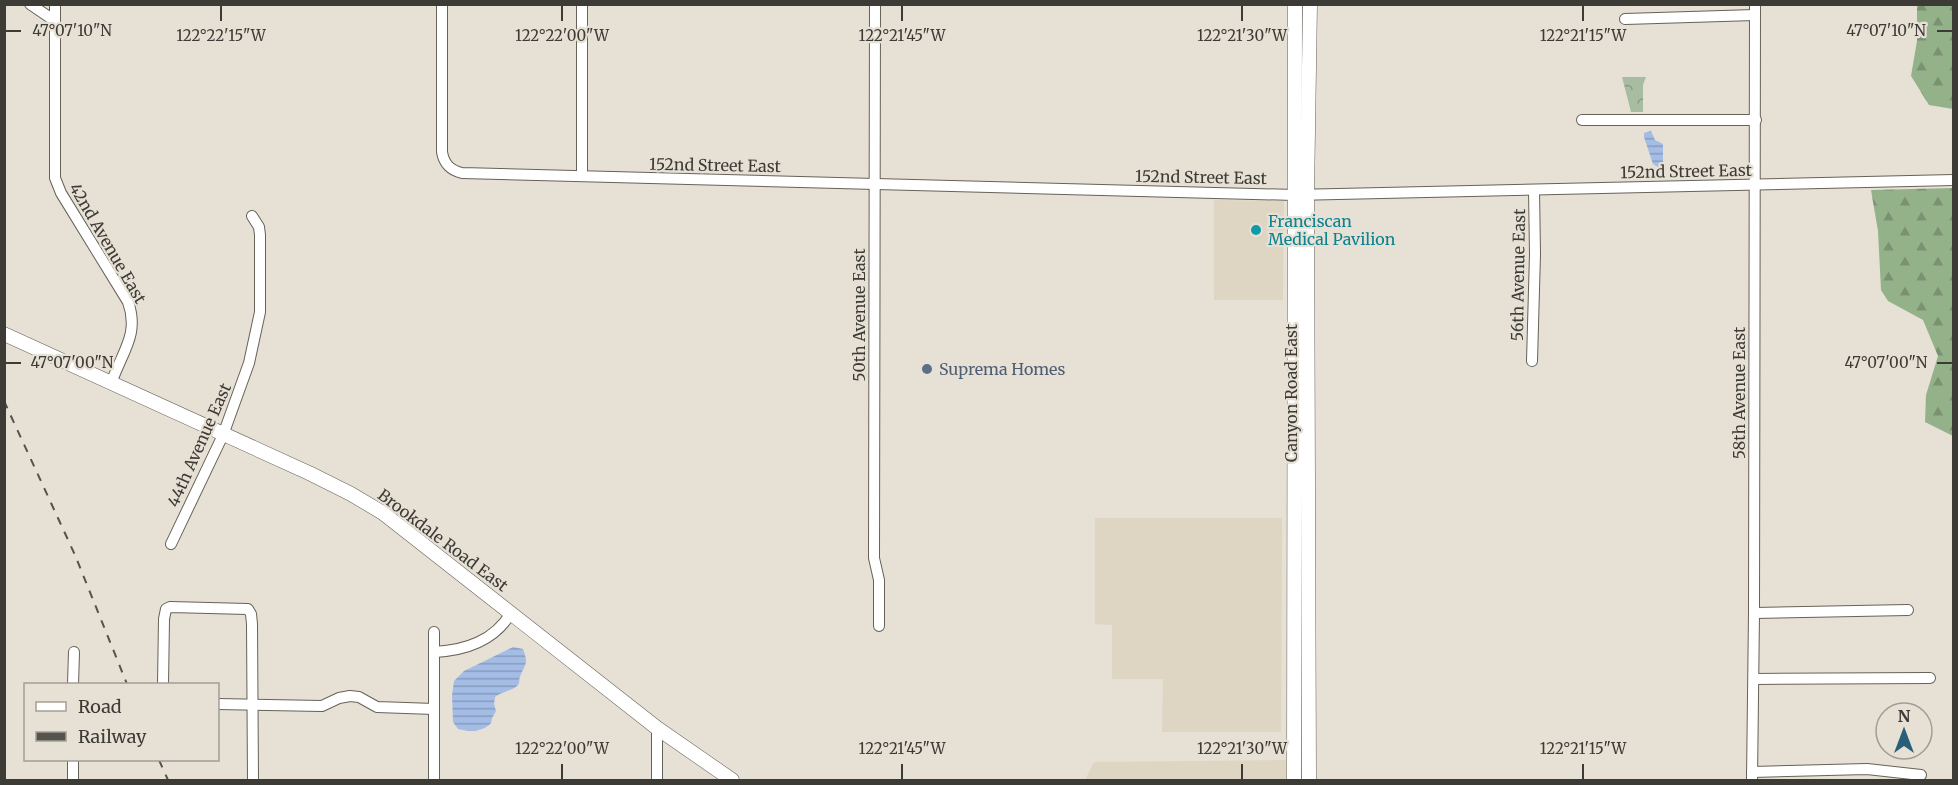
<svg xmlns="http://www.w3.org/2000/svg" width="1958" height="785" viewBox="0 0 1958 785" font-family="Merriweather,serif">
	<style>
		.built { fill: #ded5c3 }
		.forest { fill: url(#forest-firs) }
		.park { fill: url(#park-crowns) }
		.water { fill: url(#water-rules) }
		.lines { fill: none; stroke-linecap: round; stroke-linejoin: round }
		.minor-casing { stroke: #676259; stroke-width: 12 }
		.major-casing { stroke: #676259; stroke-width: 15 }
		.minor { stroke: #fff; stroke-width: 10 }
		.major { stroke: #fff; stroke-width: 14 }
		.rail { stroke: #55534d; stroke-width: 2; stroke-dasharray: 8 8; stroke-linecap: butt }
		.ticks { fill: none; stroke: #3d3b36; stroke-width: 2 }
		.culture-dot { fill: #0f9aa8; stroke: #e6e0d5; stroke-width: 2 }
		.service-dot { fill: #5c6f8a; stroke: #e6e0d5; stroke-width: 2 }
		.labels { text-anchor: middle; stroke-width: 4.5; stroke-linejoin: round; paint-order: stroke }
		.street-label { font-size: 16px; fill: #3d3b36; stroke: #e6e0d5 }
		.culture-label { font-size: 16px; fill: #0d838f; stroke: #e6e0d5; text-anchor: start }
		.service-label { font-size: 16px; fill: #4e5e75; stroke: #e6e0d5; text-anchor: start }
		.ticks-label { font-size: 15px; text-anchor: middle; fill: #3d3b36; stroke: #e6e0d5; stroke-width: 4.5; stroke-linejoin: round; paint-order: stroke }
	</style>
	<defs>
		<pattern id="forest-firs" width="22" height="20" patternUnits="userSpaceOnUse" patternTransform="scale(1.5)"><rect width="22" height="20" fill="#94b28a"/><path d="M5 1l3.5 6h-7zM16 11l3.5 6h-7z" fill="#7a9272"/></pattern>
		<pattern id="park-crowns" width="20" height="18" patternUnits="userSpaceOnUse" patternTransform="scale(1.5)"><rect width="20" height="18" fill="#a7bca0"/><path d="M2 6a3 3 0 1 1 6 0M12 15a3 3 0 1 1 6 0" fill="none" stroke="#899a83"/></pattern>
		<pattern id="water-rules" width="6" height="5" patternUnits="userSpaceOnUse" patternTransform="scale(1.5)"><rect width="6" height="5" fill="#a4bde6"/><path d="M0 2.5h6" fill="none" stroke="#879bbb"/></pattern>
	</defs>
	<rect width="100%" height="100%" fill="#e6e0d5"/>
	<g class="built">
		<polygon points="1214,200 1284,201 1283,300 1214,300"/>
		<polygon points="1095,518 1282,518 1281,732 1162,732 1163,679 1112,679 1112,625 1095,624"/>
		<polygon points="1286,760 1286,780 1085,780 1094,762"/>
	</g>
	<g class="forest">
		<polygon points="1917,5 1953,5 1953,109 1929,105 1911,76 1917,41"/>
		<polygon points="1953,188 1954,188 1953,436 1925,422 1926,395 1938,356 1923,320 1888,301 1881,290 1878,231 1871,190"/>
	</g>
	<polygon class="park" points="1622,77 1646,77 1643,85 1643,112 1631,112"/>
	<g class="water">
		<polygon points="1651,131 1655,140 1663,144 1663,165 1659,168 1653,164 1644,137 1644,133"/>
		<path d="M513 647 523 649C529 665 525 663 520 677 518 681 521 682 517 686 511 691 501 692 495 697L494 704 496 711 492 718 491 723C483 732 470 732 458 729L453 722 452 695 454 681 464 671Z"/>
	</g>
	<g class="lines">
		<g class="minor-casing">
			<g id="minor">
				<polyline points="30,4 55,21"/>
				<path d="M55 4V178L61 193 128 302C140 335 121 353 111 384"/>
				<path d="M442 4V152C444 164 450 170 462 173L1294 195 1954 180"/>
				<polyline points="875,4 874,558 879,580 879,626"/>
				<polyline points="1625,19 1755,15"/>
				<polyline points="1582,120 1756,120"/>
				<polyline points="582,176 582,4"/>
				<polyline points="1532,361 1535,254 1534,190"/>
				<polyline points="171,544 223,435 249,363 260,312 260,235 259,227 252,216"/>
				<polyline points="1754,613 1908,610"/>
				<path d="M435 652C466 650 494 641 511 613"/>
				<polyline points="1754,679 1930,678"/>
				<polyline points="73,684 74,652"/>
				<polyline points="163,684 164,619 166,609 170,607 248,609 251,614 252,624 253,780"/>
				<polyline points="218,704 322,706 339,698 350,696 359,697 377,707 434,709"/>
				<polyline points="73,760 73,780"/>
				<polyline points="1752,772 1867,769 1921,775"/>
				<polyline points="434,780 434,632"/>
				<polyline points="657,780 657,728"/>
				<polyline points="1752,780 1754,613 1755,4"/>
			</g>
		</g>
		<g class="major-casing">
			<g id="major">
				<polyline points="4,334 309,473 351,494 383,513 657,728 732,780"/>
				<polyline points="1294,780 1295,4"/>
				<polyline points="1309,780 1307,194 1310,4"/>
			</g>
		</g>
		<use href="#minor" class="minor"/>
		<use href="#major" class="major"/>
		<g class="rail">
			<polyline points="4,401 75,555 127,684"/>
			<polyline points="159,760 168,780"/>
		</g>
	</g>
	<path class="ticks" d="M221 6V21M562 6V21M902 6V21M1242 6V21M1583 6V21M6 31H21M1937 31H1952M6 363H21M1937 363H1952M562 764V779M902 764V779M1242 764V779M1583 764V779"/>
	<circle class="culture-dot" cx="1256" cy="230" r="6"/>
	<circle class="service-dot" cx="927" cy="369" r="6"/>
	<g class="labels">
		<g class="street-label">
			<text transform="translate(715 165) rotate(1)" y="6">152nd Street East</text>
			<text transform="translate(1686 171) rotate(-1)" y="6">152nd Street East</text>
			<text transform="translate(1201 177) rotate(1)" y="6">152nd Street East</text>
			<text transform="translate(108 243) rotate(60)" y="6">42nd Avenue East</text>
			<text transform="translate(1518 275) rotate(-89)" y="6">56th Avenue East</text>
			<text transform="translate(859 315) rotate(-90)" y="6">50th Avenue East</text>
			<text transform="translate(1291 393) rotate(-90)" y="6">Canyon Road East</text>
			<text transform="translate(1739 393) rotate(-90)" y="6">58th Avenue East</text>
			<text transform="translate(199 445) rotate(-66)" y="6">44th Avenue East</text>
			<text transform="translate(443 540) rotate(37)" y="6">Brookdale Road East</text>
		</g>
		<g class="culture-label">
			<text x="1268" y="227">Franciscan<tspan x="1268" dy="18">Medical Pavilion</tspan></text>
		</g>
		<g class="service-label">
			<text x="939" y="375">Suprema Homes</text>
		</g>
	</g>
	<g class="ticks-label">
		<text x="72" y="36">47°07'10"N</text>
		<text x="1886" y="36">47°07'10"N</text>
		<text x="221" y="41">122°22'15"W</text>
		<text x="562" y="41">122°22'00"W</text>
		<text x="902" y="41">122°21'45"W</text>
		<text x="1242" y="41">122°21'30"W</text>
		<text x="1583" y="41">122°21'15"W</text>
		<text x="72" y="368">47°07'00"N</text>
		<text x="1886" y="368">47°07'00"N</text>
		<text x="562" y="754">122°22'00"W</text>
		<text x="902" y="754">122°21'45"W</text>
		<text x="1242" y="754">122°21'30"W</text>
		<text x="1583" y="754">122°21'15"W</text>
	</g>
	<rect width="1958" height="785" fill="none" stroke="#3d3b36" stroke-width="12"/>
	<rect x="24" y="683" width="195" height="78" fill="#e6e0d5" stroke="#a29e95" stroke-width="1.5"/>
	<rect x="36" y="702" width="30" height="9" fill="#ffffff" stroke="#a29e95" stroke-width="1.5"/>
	<text x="78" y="713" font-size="18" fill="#3d3b36">Road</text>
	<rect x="36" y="732" width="30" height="9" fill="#55534d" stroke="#a29e95" stroke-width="1.5"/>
	<text x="78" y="743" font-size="18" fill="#3d3b36">Railway</text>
	<g transform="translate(1904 731)"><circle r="28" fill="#e6e0d5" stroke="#a29e95" stroke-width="1.5"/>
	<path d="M0-4.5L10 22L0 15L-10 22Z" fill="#285e79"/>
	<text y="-9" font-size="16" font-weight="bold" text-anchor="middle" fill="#3d3b36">N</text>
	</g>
</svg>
